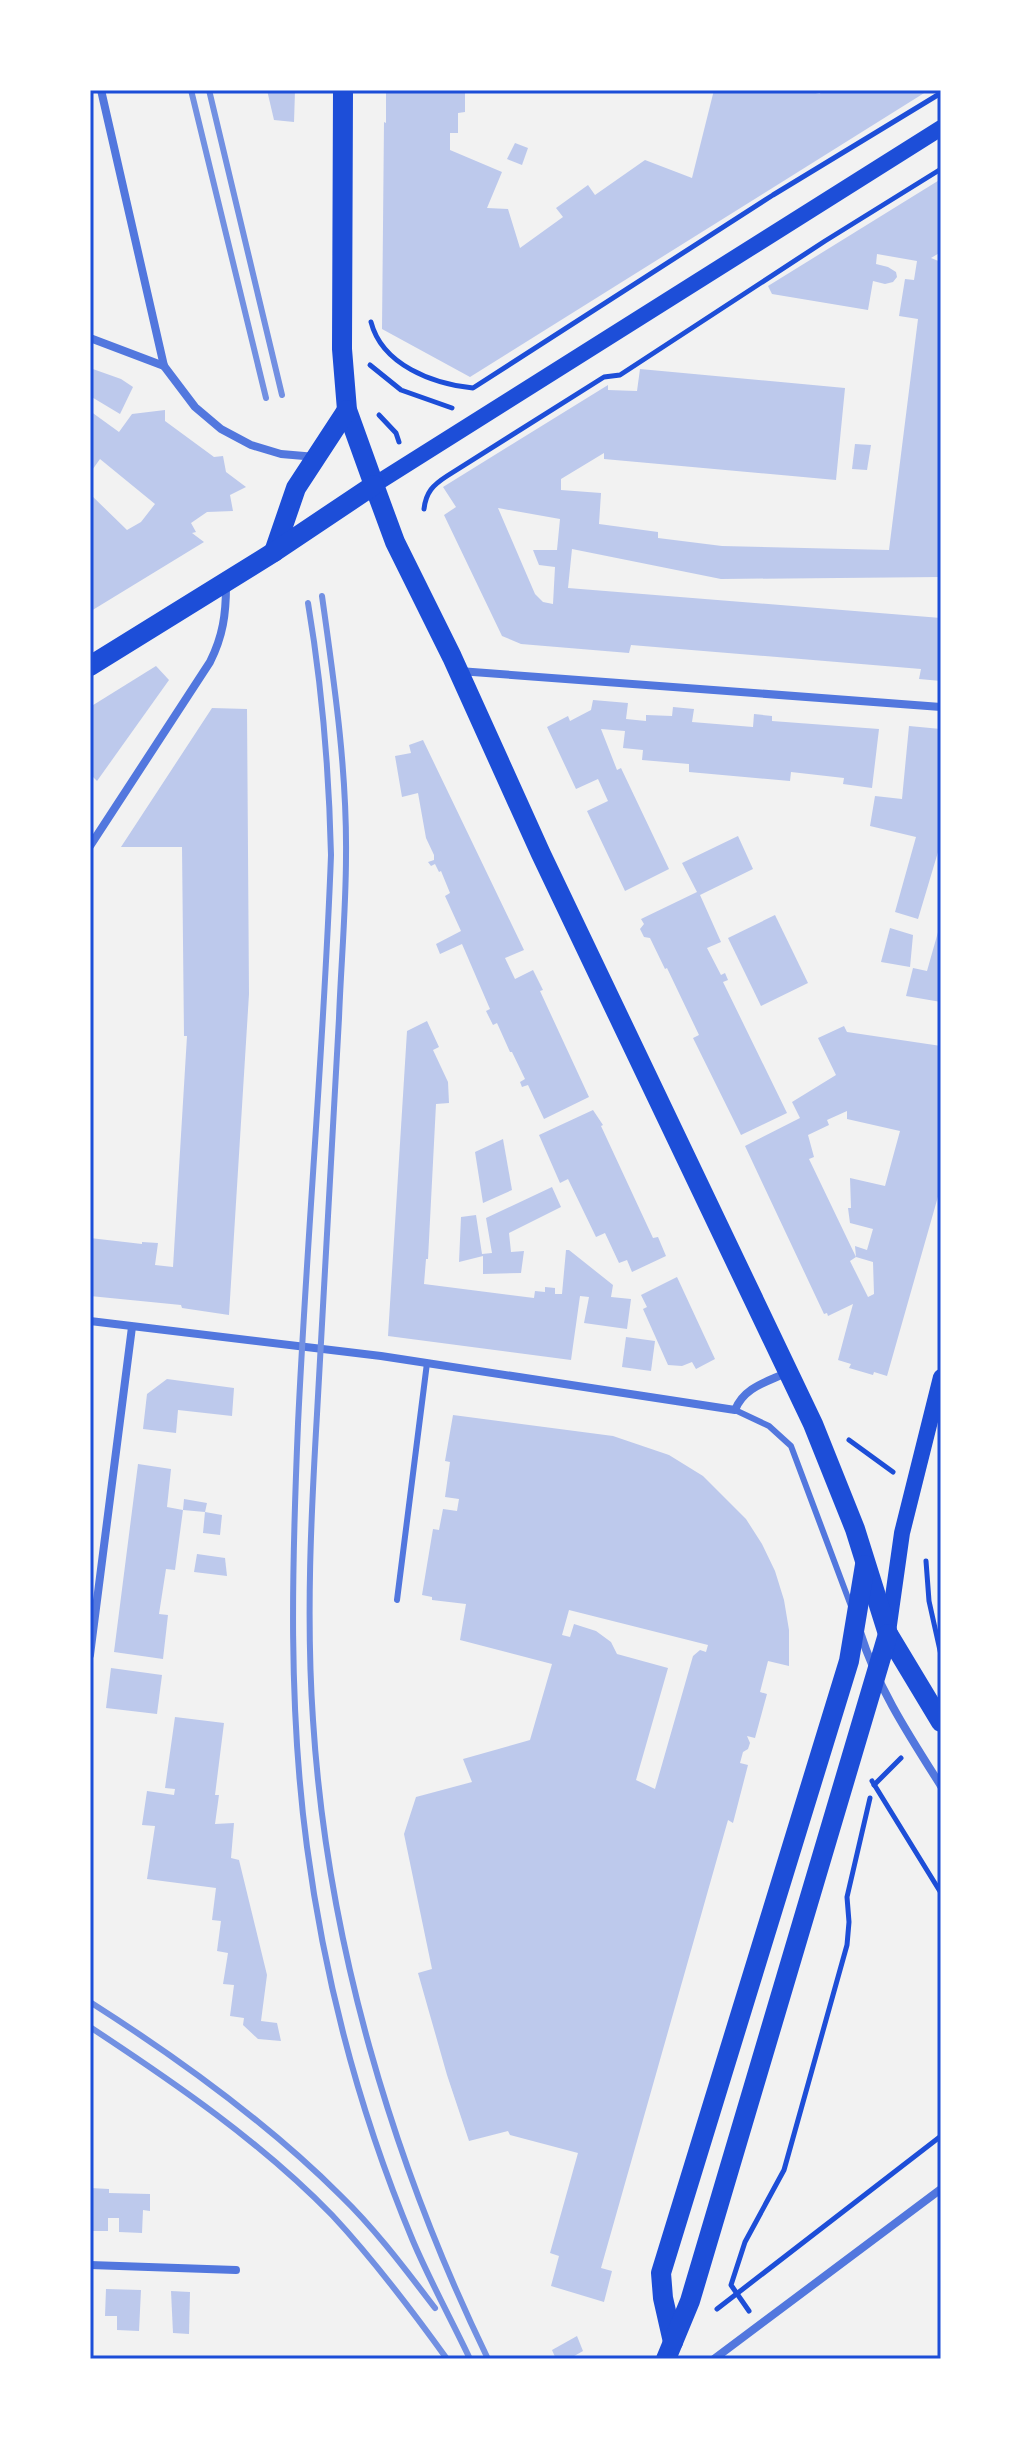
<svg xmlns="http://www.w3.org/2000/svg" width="1031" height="2449" viewBox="0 0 1031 2449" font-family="'Fira Sans Condensed',sans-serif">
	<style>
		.building { fill: #bdc9ec; fill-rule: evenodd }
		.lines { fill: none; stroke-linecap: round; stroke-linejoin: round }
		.path { stroke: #1d4ed8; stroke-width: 5 }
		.service { stroke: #5277de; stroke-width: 6 }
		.minor { stroke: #5277de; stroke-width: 8 }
		.secondary { stroke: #1d4ed8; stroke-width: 16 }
		.primary { stroke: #1d4ed8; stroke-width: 20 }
		.rail { stroke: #7290e2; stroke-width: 6 }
		.neatline { fill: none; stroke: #1d4ed8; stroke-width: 3 }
	</style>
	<rect width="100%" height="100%" fill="#f2f2f2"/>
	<g class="building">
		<polygon points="267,90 295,90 294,122 274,120"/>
		<polygon points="384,90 465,90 465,112 458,113 458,133 450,133 450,150 502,172 487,208 508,209 520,248 563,217 556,208 588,185 595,195 645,160 692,178 714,90 802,90 820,94 821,90 929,90 470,377 382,329 384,122 386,123 386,93"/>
		<polygon points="515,143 528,148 522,165 507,159"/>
		<path d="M941 179V252L931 258 941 262V472L938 519H941V577L721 579 572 549 568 588 941 618V681L919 679 921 669 631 645 629 653 521 644 502 636 444 515 456 507 443 487 608 385V390L637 391 640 369 845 388 836 480 604 459V453L561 479V490L601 493 599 524 658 532V538L722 546 889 550 918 319 899 316 905 279 914 280 917 261 877 254 876 264 888 267 896 272 897 277 893 282 885 284 873 281 868 310 772 294 768 286ZM498 508 560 519 557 550H533L539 565 555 567 553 604 543 602 535 594Z"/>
		<polygon points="90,368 121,379 133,387 120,414 90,396"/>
		<polygon points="165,410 165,421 214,457 223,456 226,472 246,487 230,495 233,511 207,512 191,523 196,532 192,533 204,542 91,611 90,494 127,530 141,522 155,504 100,459 90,473 90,411 119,432 132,414"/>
		<polygon points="855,444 871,445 867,470 852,469"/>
		<polygon points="156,666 169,680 97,781 90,774 90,707"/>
		<polygon points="593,700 628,703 626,719 646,721 646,715 672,716 673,707 694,709 692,722 753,727 754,714 772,716 772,721 879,729 872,788 843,784 844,778 791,772 790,781 689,772 689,764 642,760 643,750 623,748 625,731 601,729 617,770 621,768 669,869 625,891 587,811 608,801 598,779 576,789 547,727 568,716 570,721 591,710"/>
		<polygon points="212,708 247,709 249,994 229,1315 182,1308 181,1305 90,1296 90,1238 142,1244 142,1242 158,1243 155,1265 173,1267 187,1036 184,1036 182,847 121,847"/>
		<polygon points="909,726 941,729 941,842 918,919 895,912 916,837 870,826 875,796 902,799"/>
		<polygon points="423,740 524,950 505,958 515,979 533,970 543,990 540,991 589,1097 544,1119 528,1085 522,1087 520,1082 525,1079 512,1052 510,1052 497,1023 493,1025 486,1011 490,1009 462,944 440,954 436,944 461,931 445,896 450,893 441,871 439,872 435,864 431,866 428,862 434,860 434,855 426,838 418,793 402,797 395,756 411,753 409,745"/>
		<polygon points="738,836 753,869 700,895 721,942 707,948 721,975 725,973 728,980 723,982 787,1113 741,1135 693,1038 699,1035 667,968 665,969 650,938 644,937 640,929 644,924 641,919 697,892 682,863"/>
		<polygon points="775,915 808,983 761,1006 728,938"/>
		<polygon points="940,925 941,1002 906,996 913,968 927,971"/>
		<polygon points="890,928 913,935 910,967 881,962"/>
		<polygon points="427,1021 439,1047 433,1050 448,1082 449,1103 436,1104 428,1259 426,1259 424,1284 534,1298 535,1291 545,1292 545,1287 555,1288 555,1294 562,1294 566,1250 569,1250 613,1285 611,1297 631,1299 627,1329 584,1323 589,1297 580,1296 571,1360 388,1336 407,1031"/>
		<path d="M844 1026 847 1032 941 1046V1186L887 1376 874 1372 873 1375 849 1368 851 1364 838 1360 853 1304 828 1316 827 1313 824 1314 745 1146 800 1118 792 1102 836 1075 818 1038ZM847 1111V1119L900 1131 885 1186 850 1178 851 1208H848L850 1223 873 1229 867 1250 855 1246 856 1257 809 1159 814 1157 808 1135 829 1125 827 1120ZM856 1257 873 1262 874 1294 868 1297 850 1261Z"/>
		<polygon points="593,1110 603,1125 601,1126 653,1238 658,1237 666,1256 632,1272 627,1260 619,1263 605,1233 596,1237 568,1179 560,1183 539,1135"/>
		<polygon points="503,1139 512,1190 483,1203 475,1152"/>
		<polygon points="552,1187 561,1207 509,1233 511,1252 524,1251 521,1273 483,1274 483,1256 459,1262 461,1217 476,1215 482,1254 492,1253 486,1218"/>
		<polygon points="677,1277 715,1359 696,1369 692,1362 682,1366 668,1365 643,1309 647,1307 641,1295"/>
		<polygon points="626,1337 655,1341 651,1371 622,1367"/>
		<polygon points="167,1379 234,1388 232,1416 178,1410 176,1433 143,1429 147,1394"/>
		<path d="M453 1415 613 1436 669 1455 703 1476 746 1519 762 1544 775 1571 784 1600 789 1630V1666L768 1661 760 1692 767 1694 755 1738 747 1736 750 1743 748 1749 743 1752 740 1763 748 1765 733 1823 728 1820 601 2268 612 2271 604 2302 551 2286 559 2256 550 2253 578 2153 510 2135 508 2131 469 2141 447 2075 418 1973 432 1969 404 1834 416 1797 472 1782 463 1759 530 1740 552 1664 460 1640 466 1604 432 1600V1597L422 1595 433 1529 439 1530 443 1509 457 1511 459 1499 445 1497 450 1462 445 1461ZM569 1610 708 1645 706 1652 700 1650 693 1656 655 1789 636 1780 668 1668 617 1654 611 1642 596 1631 574 1624 570 1637 562 1635Z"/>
		<polygon points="138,1464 171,1469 167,1507 183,1510 175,1570 166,1569 159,1614 168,1615 163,1659 114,1652"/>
		<polygon points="184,1499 207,1503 205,1512 183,1510"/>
		<polygon points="205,1512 222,1515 220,1535 203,1533"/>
		<polygon points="197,1554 225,1558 227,1576 194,1572"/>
		<polygon points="111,1668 162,1675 157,1714 106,1708"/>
		<polygon points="175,1717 224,1723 215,1795 219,1795 215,1824 234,1823 231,1858 239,1860 267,1975 261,2021 277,2023 281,2041 258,2039 243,2025 244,2018 230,2016 234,1985 223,1984 228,1953 217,1951 221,1921 212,1920 216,1888 147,1879 155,1826 142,1825 147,1791 174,1795 175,1789 165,1788"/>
		<polygon points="90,2188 109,2189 109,2193 150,2194 150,2211 143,2210 142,2233 119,2232 119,2218 108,2218 108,2231 90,2231"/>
		<polygon points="106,2289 141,2290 139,2331 117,2330 117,2316 105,2316"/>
		<polygon points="171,2291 190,2292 189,2334 173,2333"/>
		<polygon points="577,2336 583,2351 569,2359 556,2359 552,2350"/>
	</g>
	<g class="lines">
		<g class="path">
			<path d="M371 322C382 365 433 384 473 388L773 195 941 93"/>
			<polyline points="370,365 401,390 452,408"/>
			<polyline points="379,415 396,433 399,442"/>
			<path d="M424 509C426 492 433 485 447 476L604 377 620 375 825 241 941 169"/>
			<polyline points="849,1440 893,1472"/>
			<polyline points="926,1561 929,1601 941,1655"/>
			<polyline points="872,1781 941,1893"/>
			<polyline points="874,1785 901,1758"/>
			<polyline points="717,2309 941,2136"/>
			<polyline points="749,2311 731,2285 745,2242 784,2170 847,1945 849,1922 847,1897 870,1798"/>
		</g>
		<g class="service">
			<polyline points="735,1410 769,1426 791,1446 851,1606"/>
			<polyline points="397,1600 427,1363"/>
		</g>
		<g class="minor">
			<polyline points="101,90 164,366 195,407 221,429 251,445 281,454 316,457"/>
			<polyline points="90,338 164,366"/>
			<polyline points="459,671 941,707"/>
			<path d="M90 846 210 662C223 636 226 614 226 586"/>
			<path d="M90 1321 381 1356 735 1410C744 1387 767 1382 788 1372"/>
			<path d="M860 1632C877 1687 910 1737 941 1786"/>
			<polyline points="90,1655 132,1327"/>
			<polyline points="90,2265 236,2270"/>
			<polyline points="714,2359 941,2189"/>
		</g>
		<g class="secondary">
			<polyline points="374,485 941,128"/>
			<polyline points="888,1632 902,1533 941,1377"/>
		</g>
		<g class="primary">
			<polyline points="343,90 342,349 347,410 374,485 395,542 452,657 541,854 813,1424 855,1529 888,1634 941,1722"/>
			<polyline points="274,552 296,488 347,410"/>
			<polyline points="90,666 274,552 374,485"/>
			<polyline points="673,2342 663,2298 661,2273 849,1661 865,1565"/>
			<polyline points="666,2359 690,2301 888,1634"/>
		</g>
		<g class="rail">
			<polyline points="191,90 266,398"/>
			<polyline points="209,90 282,395"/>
			<path d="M322 596C334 682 347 768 346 856 346 910 341 964 339 1018 332 1150 324 1282 317 1414 311 1516 306 1618 313 1720 327 1941 392 2161 488 2359"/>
			<path d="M308 603C322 686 329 770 331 855 324 1045 307 1234 298 1424 292 1566 288 1706 307 1847 325 1981 361 2117 413 2241 430 2281 451 2319 470 2359"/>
			<path d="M90 2002C178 2058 267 2122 341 2196 376 2230 405 2269 435 2308"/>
			<path d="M90 2027C175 2083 261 2142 332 2215 374 2260 411 2309 447 2359"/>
		</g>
	</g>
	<rect width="1031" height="2449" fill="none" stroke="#ffffff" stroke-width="184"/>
	<rect x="92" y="92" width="847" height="2265" class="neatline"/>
</svg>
